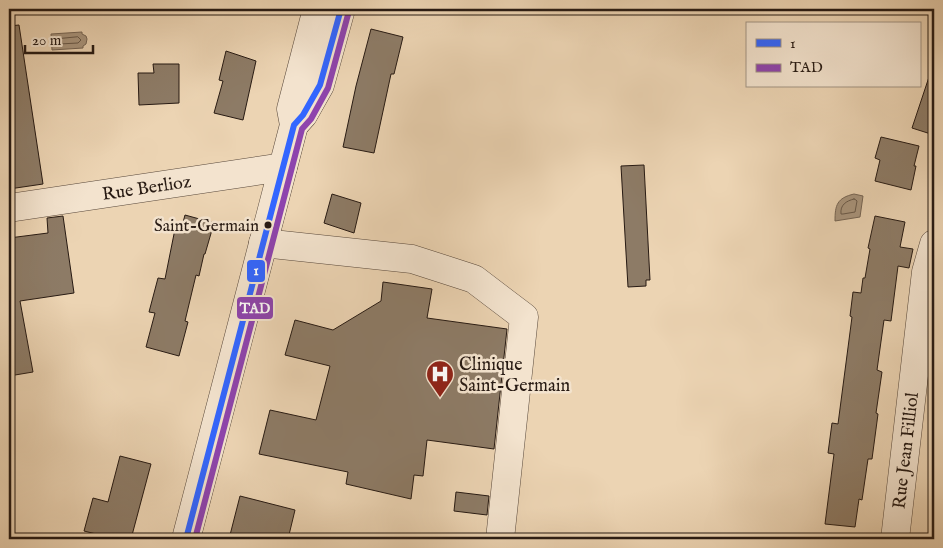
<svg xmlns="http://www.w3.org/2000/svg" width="943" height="548" viewBox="0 0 943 548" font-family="'IM FELL English',serif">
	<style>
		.water { fill: #a9957d; stroke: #756453 }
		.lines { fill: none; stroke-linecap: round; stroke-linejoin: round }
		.shore { stroke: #685848; stroke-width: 1 }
		.building { fill: #8d7b66; stroke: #271a13 }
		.minor-casing { stroke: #58483b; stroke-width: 29 }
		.minor { stroke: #f3e3ce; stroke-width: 28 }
		.bus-1-casing { stroke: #f3e3ce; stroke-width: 10 }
		.bus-2-casing { stroke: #f3e3ce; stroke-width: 10 }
		.bus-1 { stroke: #36f; stroke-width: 6 }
		.bus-2 { stroke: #8e44ad; stroke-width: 6 }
		.bus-dot { fill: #271a13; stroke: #f3e3ce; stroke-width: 2 }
		.labels { text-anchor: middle; stroke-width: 5; stroke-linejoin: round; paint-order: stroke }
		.bus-label { font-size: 17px; fill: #271a13; stroke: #f3e3ce; text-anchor: end }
		.street-label { font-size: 18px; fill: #271a13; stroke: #f3e3ce }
		.poi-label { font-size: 18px; fill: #271a13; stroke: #f3e3ce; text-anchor: start }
		.line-badge { stroke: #f3e3ce; stroke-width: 2 }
		.badge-label { font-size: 14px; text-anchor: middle; font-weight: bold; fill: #fff }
	</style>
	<rect width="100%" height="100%" fill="#ecd4b3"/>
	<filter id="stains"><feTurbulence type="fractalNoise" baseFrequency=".004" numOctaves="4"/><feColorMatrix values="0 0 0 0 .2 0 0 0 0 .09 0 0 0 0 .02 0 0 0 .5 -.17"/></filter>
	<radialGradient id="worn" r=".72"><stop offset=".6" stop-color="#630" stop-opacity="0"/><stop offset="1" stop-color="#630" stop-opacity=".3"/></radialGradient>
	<g class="water">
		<polygon points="82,32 82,34 86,36 87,39 86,44 83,46 83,48 52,50 51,34"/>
		<path d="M854 194 863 196 860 217 835 221C835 205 837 198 854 194Z"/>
	</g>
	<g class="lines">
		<g class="shore">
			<polygon points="78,37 81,40 78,43 59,44 56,42 58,39"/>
			<path d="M854 199 856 200 857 201 855 212 843 214H841C840 205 846 201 854 199Z"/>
		</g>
	</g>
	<g class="building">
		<polygon points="19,25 43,184 9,189 9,26"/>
		<polygon points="371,29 403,37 394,74 391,74 374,153 343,147 356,86"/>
		<polygon points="226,51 256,61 243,120 214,113 223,81 219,80"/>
		<polygon points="153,64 179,64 179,103 139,105 138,73 154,73"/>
		<polygon points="931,71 934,72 934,135 912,128"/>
		<polygon points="881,137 919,146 914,166 916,166 911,190 875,181 880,160 875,158"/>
		<polygon points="644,165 650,280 646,280 646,286 628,287 621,166"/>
		<polygon points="332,194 361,203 354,233 324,223"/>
		<polygon points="185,215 214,223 205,254 204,254 199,276 196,275 185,321 188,322 179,356 146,347 155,313 149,312 158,278 165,279 175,229 181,230"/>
		<polygon points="63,216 74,293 20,301 33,372 9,376 9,238 48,233 47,218"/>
		<polygon points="875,216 905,222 900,247 913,249 909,268 898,266 891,321 884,320 877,370 882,372 876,413 878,414 872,459 868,459 862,500 859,499 855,527 825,524 834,454 828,453 832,423 838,424 852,317 850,316 853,292 861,293 863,278 865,278 870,249 868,248"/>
		<polygon points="383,282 432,289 427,318 507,329 494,449 427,440 423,476 414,475 411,499 346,484 348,472 259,454 270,410 316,420 330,366 285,355 295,320 333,330 381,301"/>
		<polygon points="120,456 151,464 131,539 116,539 84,531 93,498 108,502"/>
		<polygon points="456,492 489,496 487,515 454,511"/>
		<polygon points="240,496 295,510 288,539 229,539"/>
	</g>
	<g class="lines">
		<g class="minor-casing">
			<g id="minor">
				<polyline points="294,125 303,115 320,85 341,9"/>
				<path id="s1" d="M9 208 283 167"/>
				<polyline points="263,243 412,259 474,279 524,317 500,539"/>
				<polyline points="186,539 294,125 291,109 317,9"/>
				<path id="s2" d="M895 539 926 272 934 244"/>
			</g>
		</g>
		<use href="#minor" class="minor"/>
		<g class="bus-1-casing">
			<polyline id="bus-1" points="186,539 294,125 303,115 320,85 341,9"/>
		</g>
		<g class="bus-2-casing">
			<polyline id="bus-2" points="195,539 302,129 311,119 328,88 349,11"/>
		</g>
		<use href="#bus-1" class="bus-1"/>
		<use href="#bus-2" class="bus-2"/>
	</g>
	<defs>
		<g id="hospital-pin" transform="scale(1.4375)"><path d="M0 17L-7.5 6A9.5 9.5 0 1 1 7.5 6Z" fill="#8f2418" stroke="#f3e3ce"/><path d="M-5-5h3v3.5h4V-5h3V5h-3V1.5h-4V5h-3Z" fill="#fff"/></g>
	</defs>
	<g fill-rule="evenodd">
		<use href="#hospital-pin" x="440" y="374"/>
	</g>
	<circle class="bus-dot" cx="268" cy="225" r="4.5"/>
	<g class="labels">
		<g class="bus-label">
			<text x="259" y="231">Saint-Germain</text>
		</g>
		<g class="street-label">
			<text dy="6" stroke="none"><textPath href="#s1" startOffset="139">Rue Berlioz</textPath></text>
			<text dy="6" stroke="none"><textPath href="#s2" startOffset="89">Rue Jean Filliol</textPath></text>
		</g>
		<g class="poi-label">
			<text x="459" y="370">Clinique<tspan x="459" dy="21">Saint-Germain</tspan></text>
		</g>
	</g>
	<g class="line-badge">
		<rect x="246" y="259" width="20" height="24" rx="5" fill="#36f"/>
		<rect x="236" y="296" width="38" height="24" rx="5" fill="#8e44ad"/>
	</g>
	<g class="badge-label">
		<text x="256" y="275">1</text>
		<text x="255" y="313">TAD</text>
	</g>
	<rect width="943" height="548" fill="none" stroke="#ecd4b3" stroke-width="30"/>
	<rect x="10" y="10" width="923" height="528" fill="none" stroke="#271a13" stroke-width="2.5"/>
	<rect x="15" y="15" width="913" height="518" fill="none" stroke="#271a13"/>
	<rect x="746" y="22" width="175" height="65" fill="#f3e3ce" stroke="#a19383"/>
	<rect x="756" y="39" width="25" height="8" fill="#3366ff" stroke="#a19383"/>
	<text x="790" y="48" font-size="15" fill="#271a13">1</text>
	<rect x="756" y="64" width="25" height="8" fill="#8e44ad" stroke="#a19383"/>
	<text x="790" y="72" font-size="15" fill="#271a13">TAD</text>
	<path d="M25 45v8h68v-8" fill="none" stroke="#271a13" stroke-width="2.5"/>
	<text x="32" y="45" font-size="15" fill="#271a13" stroke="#f3e3ce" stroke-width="4" paint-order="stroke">20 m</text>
	<rect width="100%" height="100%" filter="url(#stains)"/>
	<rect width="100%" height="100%" fill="url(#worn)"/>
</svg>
